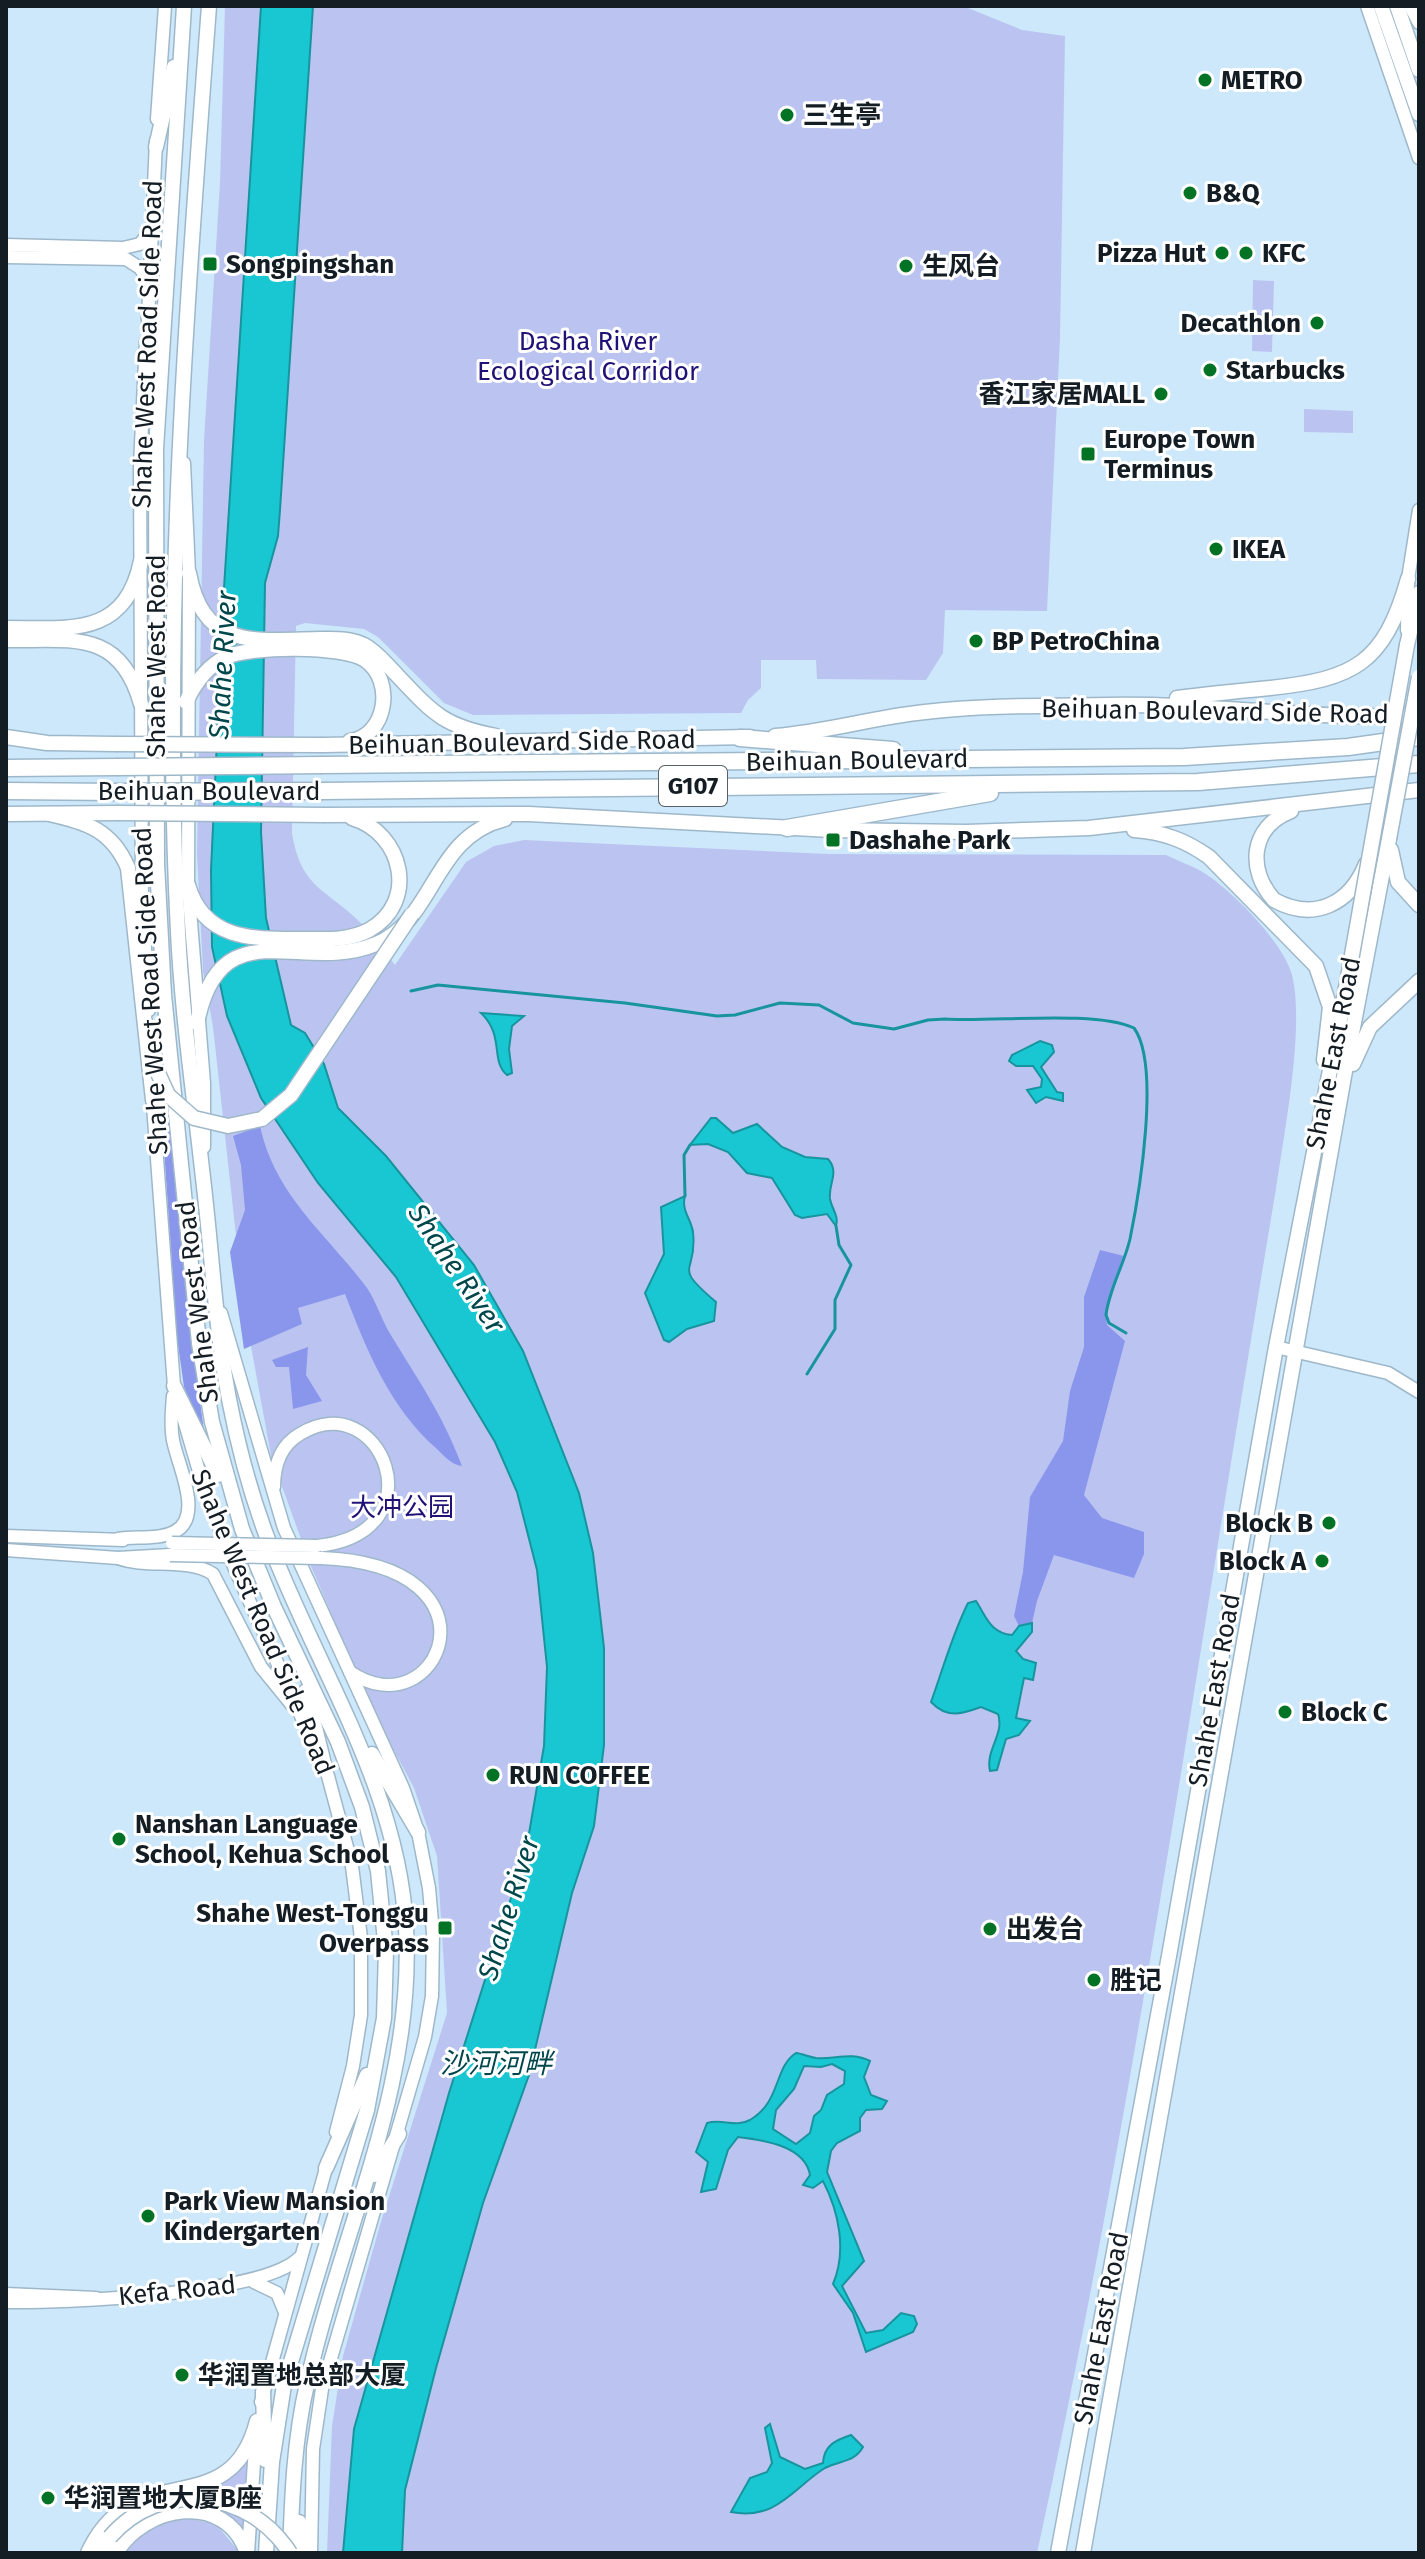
<svg xmlns="http://www.w3.org/2000/svg" width="1425" height="2559" viewBox="0 0 1425 2559" font-family="'Fira Sans','Noto Sans SC',sans-serif">
	<style>
		.green { fill: #bbc4f1 }
		.forest { fill: #8a96ec }
		.water { fill: #18c7d2; stroke: #17949e; stroke-width: 2; fill-rule: evenodd }
		.lines { fill: none; stroke-linecap: round; stroke-linejoin: round }
		.stream { stroke: #17949e; stroke-width: 3 }
		.secondary-casing { stroke: #9eb8ca; stroke-width: 15 }
		.primary-casing { stroke: #9eb8ca; stroke-width: 17 }
		.highway-casing { stroke: #9eb8ca; stroke-width: 19 }
		.secondary { stroke: #fff; stroke-width: 12 }
		.primary { stroke: #fff; stroke-width: 14 }
		.highway { stroke: #fff; stroke-width: 16 }
		.secondary-bridge-casing { stroke: #9eb8ca; stroke-width: 15; stroke-linecap: butt }
		.primary-bridge-casing { stroke: #9eb8ca; stroke-width: 17; stroke-linecap: butt }
		.highway-bridge-casing { stroke: #9eb8ca; stroke-width: 19; stroke-linecap: butt }
		.secondary-bridge { stroke: #fff; stroke-width: 12 }
		.primary-bridge { stroke: #fff; stroke-width: 14 }
		.highway-bridge { stroke: #fff; stroke-width: 16 }
		.poi-dot { fill: #027225; stroke: #fff; stroke-width: 3 }
		.labels { text-anchor: middle; stroke-width: 6; stroke-linejoin: round; paint-order: stroke }
		.shield { fill: #fff; stroke: #5a6166; stroke-width: 2 }
		.shield-label { font-size: 24px; font-weight: bold; fill: #141d24 }
		.poi-label { font-size: 26px; font-weight: bold; fill: #141d24; stroke: #fff; text-anchor: start }
		.park-label { font-size: 26px; fill: #1f1175; stroke: #fff }
		.street-label { font-size: 26px; fill: #141d24; stroke: #fff }
		.water-label { font-size: 28px; font-style: italic; fill: #00474c; stroke: #fff }
	</style>
	<rect width="100%" height="100%" fill="#cde8fb"/>
	<g class="green">
		<path d="M225 6H963L1022 30 1065 36 1060 338 1047 611 945 610 943 653 926 680 817 679 816 660H761V688L748 700 741 713 473 715 444 703 378 637 364 629 305 623 296 626 292 833C301 890 328 889 363 925 375 937 385 952 395 965L466 862 494 846 524 840 828 854 1166 855C1180 862 1197 867 1210 877 1236 895 1284 944 1292 975 1305 1027 1284 1134 1276 1189 1199 1644 1136 2102 1037 2553H327L332 2426 343 2356 380 2225 447 2013 437 1856 414 1788 373 1711 310 1564 271 1456 244 1308 213 1027 203 971 197 854 204 440 220 183Z"/>
		<polygon points="1253,280 1274,281 1272,352 1252,351"/>
		<polygon points="1304,409 1353,411 1353,433 1304,432"/>
		<polygon points="247,2462 244,2529 230,2518 200,2506 197,2495 227,2479"/>
		<path d="M182 2517 216 2524 240 2553H122C140 2532 156 2524 182 2517Z"/>
	</g>
	<g class="forest">
		<polygon points="160,1091 167,1104 188,1311 204,1431 184,1387 177,1338"/>
		<path d="M260 1126C275 1196 326 1233 367 1288 376 1301 381 1318 389 1332 418 1380 442 1413 462 1466 452 1465 444 1456 437 1449 390 1408 367 1351 345 1294L298 1308 302 1324 244 1349 230 1252 245 1210 241 1165 233 1136Z"/>
		<polygon points="1100,1250 1124,1256 1106,1315 1107,1325 1125,1341 1084,1495 1102,1518 1144,1532 1144,1554 1134,1578 1054,1555 1037,1601 1032,1623 1019,1626 1014,1616 1023,1572 1030,1497 1063,1441 1070,1391 1084,1347 1084,1297"/>
		<polygon points="308,1347 306,1375 322,1401 293,1409 289,1367 276,1367 272,1360"/>
	</g>
	<g class="water">
		<polygon points="261,6 313,6 280,510 278,536 265,583 261,832 266,918 291,1025 305,1033 324,1064 338,1108 386,1156 474,1265 523,1351 579,1493 593,1553 604,1648 604,1745 594,1826 572,1893 529,2075 483,2203 436,2368 405,2490 402,2553 343,2553 354,2429 449,2093 526,1851 544,1746 547,1667 537,1570 517,1492 495,1442 396,1277 318,1183 261,1098 227,1016 212,947 211,870 224,588"/>
		<path d="M481 1013 524 1016 512 1026 509 1049 512 1073 507 1075C490 1061 505 1036 481 1013Z"/>
		<polygon points="1040,1041 1052,1045 1054,1052 1041,1067 1057,1092 1063,1093 1063,1101 1046,1097 1036,1103 1027,1090 1041,1087 1042,1079 1033,1066 1016,1066 1009,1061 1012,1055"/>
		<path d="M711 1118H716L733 1133 757 1124 782 1147 805 1157 828 1159C840 1172 828 1184 830 1199 832 1210 839 1215 836 1226L827 1214 802 1218 795 1215 772 1178 747 1173 728 1152 708 1144 690 1145Z"/>
		<path d="M685 1196C681 1211 691 1218 693 1232 698 1276 670 1263 716 1302L714 1321 687 1329 669 1342 664 1340 645 1293 664 1254 661 1207Z"/>
		<path d="M976 1601C986 1616 990 1633 1012 1635L1019 1626 1032 1623V1632L1016 1651 1023 1659 1036 1663 1033 1680 1024 1678 1016 1718 1030 1721 1019 1735 1006 1739 997 1770 990 1771C985 1750 1005 1734 998 1714L981 1707C962 1714 947 1719 931 1702 943 1669 952 1635 968 1603Z"/>
		<path d="M796 2053C803 2054 809 2057 816 2058 834 2060 851 2051 870 2061L864 2077 871 2095 887 2101 882 2109 866 2110 860 2118V2131L837 2143 831 2151 827 2172 864 2261 842 2286 866 2333 883 2330 901 2313 914 2316 917 2324 913 2332 866 2352 853 2313 833 2284C847 2251 839 2212 823 2181L813 2188 803 2185 810 2175C805 2146 764 2140 738 2137L728 2150 716 2189 701 2192 708 2162 696 2152 707 2123C722 2118 735 2128 750 2120 781 2102 774 2067 796 2053ZM832 2064 845 2071 844 2084 827 2095 821 2110 814 2116 810 2133 796 2144 773 2129 776 2110 794 2089 804 2066 821 2067Z"/>
		<path d="M770 2424 780 2457 805 2469 823 2463C824 2445 836 2440 851 2435L863 2447C854 2463 840 2460 825 2468 794 2487 777 2521 731 2512L750 2478 767 2472 772 2463 765 2428Z"/>
	</g>
	<g class="lines">
		<g class="stream">
			<path d="M411 991 438 985 625 1003 717 1016 735 1015 780 1003 819 1005 853 1023 894 1029 928 1020 945 1019C994 1022 1095 1010 1134 1028 1161 1065 1139 1195 1130 1239 1124 1265 1109 1289 1106 1315L1109 1323 1126 1333"/>
			<polyline points="685,1196 684,1155 690,1145"/>
			<polyline points="807,1374 835,1329 835,1300 851,1265 839,1245 836,1226"/>
		</g>
		<g class="secondary-casing">
			<g id="secondary">
				<polyline points="1367,6 1419,158"/>
				<polyline points="1410,6 1419,23"/>
				<polyline points="157,119 165,6"/>
				<polyline points="6,245 123,248 140,244 152,229"/>
				<polyline points="6,257 126,259 140,268 149,281"/>
				<polyline points="148,318 156,141"/>
				<polyline points="146,341 140,465 142,901 149,1010"/>
				<polyline points="184,463 189,573 188,885 204,1083 204,1147"/>
				<polyline points="1407,630 1408,579 1419,510"/>
				<polyline points="152,1092 174,1386 203,1485 235,1569 328,1776 352,1866 361,1938 361,2015 353,2066 336,2132"/>
				<polyline points="221,1313 284,1528 403,1788 418,1832 429,1888 433,1933 432,1996 425,2037 322,2389 313,2449 311,2553"/>
				<polyline points="1276,1347 1388,1373 1419,1392"/>
				<path d="M274 1487C274 1465 281 1445 300 1434 380 1384 442 1533 317 1546"/>
				<polyline points="6,1536 123,1540"/>
				<path d="M118 1539C135 1536 158 1540 174 1532 205 1517 177 1464 173 1440 170 1425 172 1410 173 1396"/>
				<polyline points="6,1550 118,1558 170,1555"/>
				<path d="M118 1558C147 1569 187 1557 213 1574L261 1667 292 1705"/>
				<path d="M321 1558C511 1565 438 1732 350 1672"/>
				<polyline points="254,2282 277,2293 284,2310"/>
				<polyline points="6,2294 96,2298"/>
				<path d="M6 2302C63 2303 262 2295 299 2258"/>
				<polyline points="261,2402 328,2161"/>
				<polyline points="248,2553 256,2432"/>
			</g>
		</g>
		<g class="primary-casing">
			<g id="primary">
				<polyline points="184,6 156,449 157,864 164,995 199,1343 212,1422 242,1529 274,1607 338,1742 362,1807 378,1871 386,1951 384,2018 367,2110 284,2385 272,2462 266,2553"/>
				<path d="M209 6C186 314 162 623 178 932 182 1014 194 1096 203 1178 212 1252 215 1326 229 1399 238 1446 250 1492 267 1537 316 1668 398 1784 406 1928 415 2089 341 2231 307 2384 294 2440 292 2496 290 2553"/>
				<polyline points="1381,6 1419,114"/>
				<polyline points="1397,6 1419,70"/>
				<polyline points="156,147 174,67"/>
				<polyline points="148,309 154,376"/>
				<path d="M189 573C203 651 257 640 322 639 336 639 350 638 364 645 377 652 385 663 395 673 432 712 442 726 496 736"/>
				<path d="M6 628C69 628 125 638 141 561"/>
				<path d="M6 640C71 641 120 628 141 704"/>
				<polyline points="1407,645 1419,593"/>
				<path d="M1177 698C1208 694 1239 691 1270 688 1354 679 1384 664 1408 579"/>
				<path d="M186 702C195 683 207 666 226 657 250 646 343 645 365 660 395 680 387 736 350 741"/>
				<path d="M775 736C826 732 875 717 925 712 986 705 1048 706 1108 705 1212 703 1316 721 1419 715"/>
				<polyline points="6,737 47,743 116,744"/>
				<polyline points="323,745 750,737"/>
				<path d="M1291 811C1250 827 1247 870 1274 900 1314 922 1350 904 1366 864"/>
				<polyline points="6,814 117,813"/>
				<path d="M49 814C86 822 112 830 128 868L153 1100"/>
				<polyline points="324,815 529,814 831,830 966,832 1089,828 1419,790"/>
				<path d="M1134 830C1163 832 1185 840 1209 857L1316 966 1330 1007 1324 1060"/>
				<polyline points="1391,850 1398,882 1419,905"/>
				<path d="M188 885C204 941 254 939 303 939 325 939 349 941 369 930 419 902 403 833 352 818"/>
				<path d="M197 1023C220 906 302 975 376 944 436 919 432 837 505 819"/>
				<polyline points="1353,1064 1370,1027 1419,981"/>
				<polyline points="174,1386 218,1475"/>
				<polyline points="306,1691 324,1764"/>
				<polyline points="372,1754 418,1832"/>
				<polyline points="326,2168 367,2075"/>
				<polyline points="374,2175 399,2134"/>
				<polyline points="263,2392 265,2460"/>
				<polyline points="299,2522 302,2553"/>
				<path d="M88 2553C134 2453 230 2527 257 2421"/>
				<polyline points="101,2553 110,2537"/>
				<path d="M116 2553C144 2505 226 2490 247 2553"/>
				<polyline points="1058,2553 1169,1956 1276,1347 1347,983"/>
				<polyline points="1083,2553 1348,1054 1389,839"/>
			</g>
		</g>
		<g class="highway-casing">
			<g id="highway">
				<polyline points="740,738 893,750"/>
				<polyline points="322,765 1184,757 1348,747 1419,737"/>
				<polyline points="6,768 117,767"/>
				<polyline points="6,791 117,792"/>
				<polyline points="323,791 1198,782 1419,764"/>
				<polyline points="787,828 990,793"/>
			</g>
		</g>
		<use href="#secondary" class="secondary"/>
		<use href="#primary" class="primary"/>
		<use href="#highway" class="highway"/>
		<g class="secondary-bridge-casing">
			<g id="secondary-bridge">
				<polyline points="172,1543 317,1546"/>
				<polyline points="170,1555 321,1558"/>
			</g>
		</g>
		<g class="primary-bridge-casing">
			<g id="primary-bridge">
				<polyline points="116,744 323,745"/>
				<polyline points="117,813 324,815"/>
				<polyline points="1389,839 1419,677"/>
				<polyline points="1347,983 1407,645"/>
				<polyline points="158,1073 168,1095 194,1118 228,1126 262,1119 291,1095 412,914"/>
				<path d="M110 2537C160 2479 249 2489 290 2553"/>
			</g>
		</g>
		<g class="highway-bridge-casing">
			<g id="highway-bridge">
				<polyline points="117,767 322,765"/>
				<polyline points="117,792 323,791"/>
			</g>
		</g>
		<use href="#secondary-bridge" class="secondary-bridge"/>
		<use href="#primary-bridge" class="primary-bridge"/>
		<use href="#highway-bridge" class="highway-bridge"/>
	</g>
	<g class="poi-dot">
		<circle cx="1205" cy="80" r="8"/>
		<circle cx="787" cy="115" r="8"/>
		<circle cx="1190" cy="193" r="8"/>
		<circle cx="1222" cy="253" r="8"/>
		<circle cx="1246" cy="253" r="8"/>
		<rect x="202" y="256" width="16" height="16" rx="4"/>
		<circle cx="906" cy="266" r="8"/>
		<circle cx="1317" cy="323" r="8"/>
		<circle cx="1210" cy="370" r="8"/>
		<circle cx="1161" cy="394" r="8"/>
		<rect x="1080" y="446" width="16" height="16" rx="4"/>
		<circle cx="1216" cy="549" r="8"/>
		<circle cx="976" cy="641" r="8"/>
		<rect x="825" y="832" width="16" height="16" rx="4"/>
		<circle cx="1329" cy="1523" r="8"/>
		<circle cx="1322" cy="1561" r="8"/>
		<circle cx="1285" cy="1712" r="8"/>
		<circle cx="493" cy="1775" r="8"/>
		<circle cx="119" cy="1839" r="8"/>
		<rect x="437" y="1920" width="16" height="16" rx="4"/>
		<circle cx="990" cy="1929" r="8"/>
		<circle cx="1094" cy="1980" r="8"/>
		<circle cx="148" cy="2216" r="8"/>
		<circle cx="182" cy="2375" r="8"/>
		<circle cx="48" cy="2498" r="8"/>
	</g>
	<g class="labels">
		<rect class="shield" x="659" y="766" width="68" height="40" rx="6"/>
		<g class="shield-label">
			<text x="693" y="794">G107</text>
		</g>
		<g class="poi-label">
			<text x="1221" y="89">METRO</text>
			<text x="803" y="124">三生亭</text>
			<text x="1206" y="202">B&amp;Q</text>
			<text x="1206" y="262" text-anchor="end">Pizza Hut</text>
			<text x="1262" y="262">KFC</text>
			<text x="226" y="273">Songpingshan</text>
			<text x="922" y="275">生风台</text>
			<text x="1301" y="332" text-anchor="end">Decathlon</text>
			<text x="1226" y="379">Starbucks</text>
			<text x="1145" y="403" text-anchor="end">香江家居MALL</text>
			<text x="1104" y="448">Europe Town<tspan x="1104" dy="30">Terminus</tspan></text>
			<text x="1232" y="558">IKEA</text>
			<text x="992" y="650">BP PetroChina</text>
			<text x="849" y="849">Dashahe Park</text>
			<text x="1313" y="1532" text-anchor="end">Block B</text>
			<text x="1306" y="1570" text-anchor="end">Block A</text>
			<text x="1301" y="1721">Block C</text>
			<text x="509" y="1784">RUN COFFEE</text>
			<text x="135" y="1833">Nanshan Language<tspan x="135" dy="30">School, Kehua School</tspan></text>
			<text x="429" y="1922" text-anchor="end">Shahe West-Tonggu<tspan x="429" dy="30">Overpass</tspan></text>
			<text x="1006" y="1938">出发台</text>
			<text x="1110" y="1989">胜记</text>
			<text x="164" y="2210">Park View Mansion<tspan x="164" dy="30">Kindergarten</tspan></text>
			<text x="198" y="2384">华润置地总部大厦</text>
			<text x="64" y="2507">华润置地大厦B座</text>
		</g>
		<g class="park-label">
			<text x="588" y="350">Dasha River<tspan x="588" dy="30">Ecological Corridor</tspan></text>
			<text x="402" y="1516">大冲公园</text>
		</g>
		<g class="street-label">
			<text transform="translate(147 344) rotate(-88)" y="9">Shahe West Road Side Road</text>
			<text transform="translate(156 656) rotate(-90)" y="9">Shahe West Road</text>
			<text transform="translate(1215 711) rotate(1)" y="9">Beihuan Boulevard Side Road</text>
			<text transform="translate(522 742) rotate(-1)" y="9">Beihuan Boulevard Side Road</text>
			<text transform="translate(857 760) rotate(-1)" y="9">Beihuan Boulevard</text>
			<text x="209" y="800">Beihuan Boulevard</text>
			<text transform="translate(150 991) rotate(-93)" y="9">Shahe West Road Side Road</text>
			<text transform="translate(1333 1053) rotate(-79)" y="9">Shahe East Road</text>
			<text transform="translate(197 1302) rotate(-97)" y="9">Shahe West Road</text>
			<text transform="translate(263 1622) rotate(67)" y="9">Shahe West Road Side Road</text>
			<text transform="translate(1214 1690) rotate(-80)" y="9">Shahe East Road</text>
			<text transform="translate(177 2290) rotate(-6)" y="9">Kefa Road</text>
			<text transform="translate(1101 2328) rotate(-79)" y="9">Shahe East Road</text>
		</g>
		<g class="water-label">
			<text transform="translate(222 665) rotate(-87)" y="10">Shahe River</text>
			<text transform="translate(457 1268) rotate(56)" y="10">Shahe River</text>
			<text transform="translate(508 1908) rotate(-73)" y="10">Shahe River</text>
			<text x="496" y="2073">沙河河畔</text>
		</g>
	</g>
	<rect width="1425" height="2559" fill="none" stroke="#141d24" stroke-width="16"/>
</svg>
